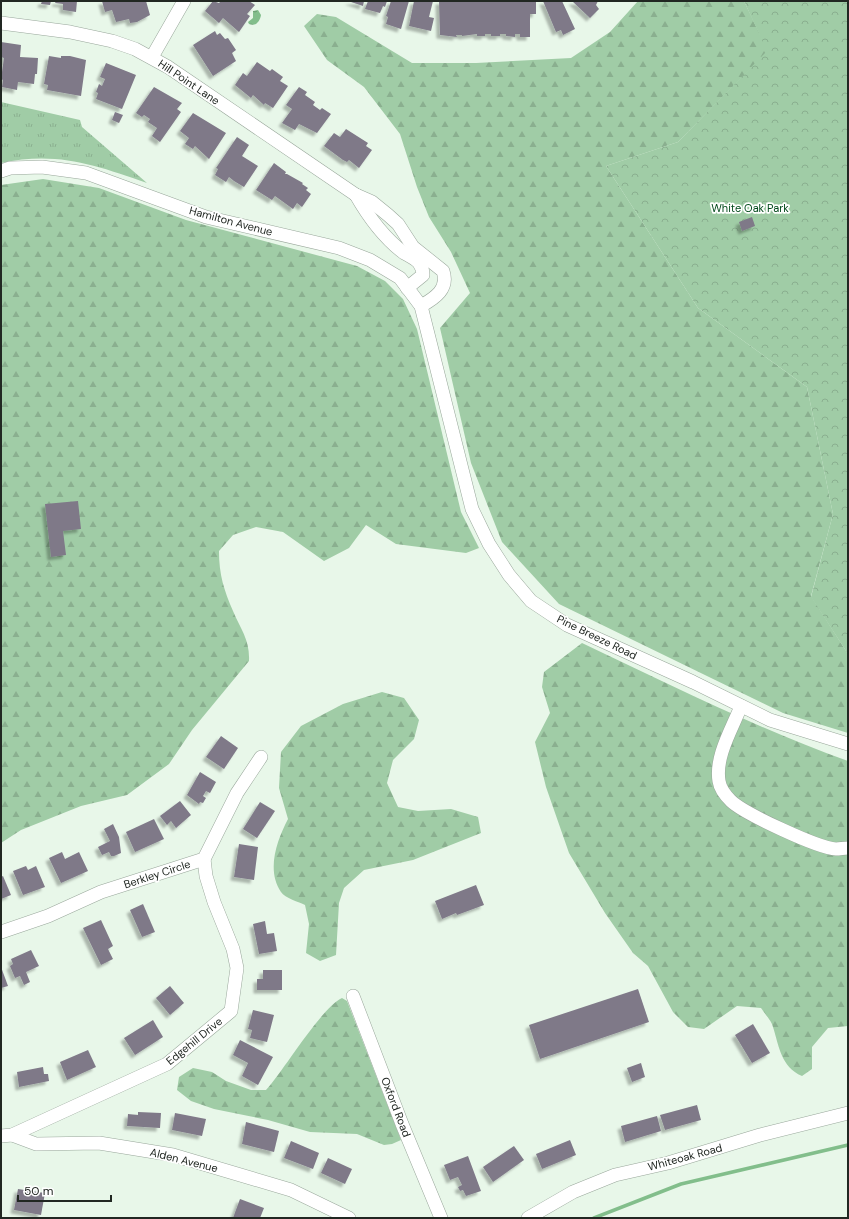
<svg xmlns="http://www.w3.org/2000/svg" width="849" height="1219" viewBox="0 0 849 1219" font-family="'DM Sans',sans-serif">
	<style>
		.grass { fill: url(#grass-tufts) }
		.forest { fill: url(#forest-firs) }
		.park { fill: url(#park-crowns) }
		.water { fill: url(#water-ripples) }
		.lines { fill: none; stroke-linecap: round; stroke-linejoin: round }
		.stream { stroke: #82be8b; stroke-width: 3.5 }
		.building { fill: #7f7988; filter: url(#shadow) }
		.minor-casing { stroke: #99a79b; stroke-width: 14 }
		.minor { stroke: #fff; stroke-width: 13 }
		.labels { text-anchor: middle; stroke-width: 3.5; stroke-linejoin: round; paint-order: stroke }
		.street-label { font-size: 11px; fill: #212722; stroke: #fff }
		.park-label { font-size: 11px; fill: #02491b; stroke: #fff }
	</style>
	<defs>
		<pattern id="grass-tufts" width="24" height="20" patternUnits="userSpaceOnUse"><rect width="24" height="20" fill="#a0cca6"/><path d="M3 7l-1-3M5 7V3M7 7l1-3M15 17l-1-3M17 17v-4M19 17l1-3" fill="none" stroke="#8aaf8f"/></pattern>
		<pattern id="forest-firs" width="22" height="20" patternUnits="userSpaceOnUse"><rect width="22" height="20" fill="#a0cca6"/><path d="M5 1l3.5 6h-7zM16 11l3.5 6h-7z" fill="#8aaf8f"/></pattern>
		<pattern id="park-crowns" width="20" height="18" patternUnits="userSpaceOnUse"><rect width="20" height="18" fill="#a0cca6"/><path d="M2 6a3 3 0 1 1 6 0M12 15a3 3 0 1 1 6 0" fill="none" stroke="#8aaf8f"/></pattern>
		<pattern id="water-ripples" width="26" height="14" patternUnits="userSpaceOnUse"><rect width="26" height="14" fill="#82be8b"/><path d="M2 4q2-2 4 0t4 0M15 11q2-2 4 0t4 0" fill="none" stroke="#6a9a71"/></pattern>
		<filter id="shadow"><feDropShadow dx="-3.5" dy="3.5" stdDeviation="1" flood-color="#0004"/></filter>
	</defs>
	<rect width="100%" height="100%" fill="#e8f7e9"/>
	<path class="grass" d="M1 102 80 120 82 127 147 183C95 165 57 151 1 163Z"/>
	<g class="forest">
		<polygon points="638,1 744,1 768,51 678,142 606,166 698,308 807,387 833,514 811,596 848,654 848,733 783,713 559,604 502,542 471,463 440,328 470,293 451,252 429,217 417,187 400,134 364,87 327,60 304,26 317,14 336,17 412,63 476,63 571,58 610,32"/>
		<path d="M43 179 99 188 186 220 357 266 385 281 403 299 417 329 461 512 479 548 466 553 396 544 366 525 349 548 324 561 283 532 256 527 233 535 219 551C219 575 224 590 233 611 241 630 250 640 249 661L192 730 169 764 127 795 81 806 21 830 1 843V185Z"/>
		<path d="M582 643C669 684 756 728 848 761V1026L828 1028 812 1047V1069L802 1076C781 1067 779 1046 773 1027 771 1020 765 1014 761 1008L737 1006 704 1029 688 1027 673 1012 648 966 633 953 605 913 569 853 546 787 535 742 550 713 542 687 544 672Z"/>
		<path d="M382 692 404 698 419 720 414 739 393 760 387 783 398 807 418 811 451 809 478 817 481 833 413 860 364 870 344 888 339 903 336 955 320 961 306 953 309 924 305 905C299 902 285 898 281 892 266 870 277 840 288 819L279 788 281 752 301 726 343 704Z"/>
		<path d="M342 998 347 1001 401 1140 392 1144 384 1145 357 1134 310 1132 268 1120 214 1109 191 1101 177 1090 179 1077 193 1068 212 1072 226 1081 251 1090H266C285 1069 321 1008 342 998Z"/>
	</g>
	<polygon class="park" points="744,1 848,1 848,654 811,597 833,514 807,387 698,308 606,166 678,142 767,51"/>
	<path class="water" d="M258 10 261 15C260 21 256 27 249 24L248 22 253 18V11Z"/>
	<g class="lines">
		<polyline class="stream" points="594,1218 681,1184 848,1145"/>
	</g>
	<g class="building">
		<polygon points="42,1 51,1 50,5 41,4"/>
		<polygon points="56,1 77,1 76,12 63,10 63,4 55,3"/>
		<polygon points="102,1 146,1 150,15 137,22 130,23 129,19 116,22 112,10 105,12"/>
		<polygon points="213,1 219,3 221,1 249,1 255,5 247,14 250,16 239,32 223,18 219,23 205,11"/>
		<polygon points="348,1 364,1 363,6"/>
		<polygon points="368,1 387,1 385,7 383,6 380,13 365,9"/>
		<polygon points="391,1 409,1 401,29 386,24 388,17 386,16"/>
		<polygon points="414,1 433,1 429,17 434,18 431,31 409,26"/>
		<polygon points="439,1 536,1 536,14 530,14 530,37 520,37 520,34 515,34 515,37 506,36 506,34 500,34 500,36 491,36 491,34 485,34 485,36 477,36 477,34 462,36 462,35 456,35 457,37 440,35"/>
		<polygon points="543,1 562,1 575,29 563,35 561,30 556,32"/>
		<polygon points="572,1 598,1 596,5 599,9 590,18"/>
		<polygon points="215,31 217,35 220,33 225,39 228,38 236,50 232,53 236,61 213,76 193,45"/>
		<polygon points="1,42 21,45 20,57 38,58 37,74 35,74 34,84 18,82 17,90 2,87 3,80 1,79 4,58 1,57"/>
		<polygon points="49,56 61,58 61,56 70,56 86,60 81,96 47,90 48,85 44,84"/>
		<polygon points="257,62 270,71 272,69 283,77 280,81 288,86 273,108 265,103 264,105 253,95 251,98 235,85 243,73 247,76"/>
		<polygon points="106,63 136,75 122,109 96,99 98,93 96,92 99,84 102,86 105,79 100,77"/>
		<polygon points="154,87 182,103 177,109 181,112 160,142 152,136 157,128 148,122 150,119 144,115 142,117 136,113"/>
		<polygon points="299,87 307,92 305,95 315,102 313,105 320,110 322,108 331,114 317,133 299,124 295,130 282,123 292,109 286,105"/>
		<polygon points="115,112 123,115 119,123 112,120"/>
		<polygon points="193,113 226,133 209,159 195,146 193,149 185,144 189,138 180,131"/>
		<polygon points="346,129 368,143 366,146 372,150 359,168 349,160 347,162 343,160 324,146 334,133 340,137"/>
		<polygon points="237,137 249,145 242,156 258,166 244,187 234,181 229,177 226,182 215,175 218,169 216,168"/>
		<polygon points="274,163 286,172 285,174 287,174 303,183 302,184 308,188 306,190 311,194 302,207 297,203 293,209 275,196 272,200 256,190"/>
		<polygon points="752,217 755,226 742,231 739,222"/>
		<polygon points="78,501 81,529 63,531 66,555 51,557 45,504"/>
		<polygon points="221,736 238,748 224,769 206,757"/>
		<polygon points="200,772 216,782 210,793 206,791 203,796 206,798 203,803 200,802 199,804 187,795"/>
		<polygon points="180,801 191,815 176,828 171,821 167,825 160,816"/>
		<polygon points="260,802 275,811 257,838 243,829"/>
		<polygon points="154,819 164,839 135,852 126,832"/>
		<polygon points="113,824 119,837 121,853 114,856 111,856 109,852 102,855 98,847 110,841 104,829"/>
		<polygon points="239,844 258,847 254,880 234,877"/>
		<polygon points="62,852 65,859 79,852 88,871 61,883 49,858"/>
		<polygon points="26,866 28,870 36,866 45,887 23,895 13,871"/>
		<polygon points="3,876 11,895 1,899 1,877"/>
		<polygon points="476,885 484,905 457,915 456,913 442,919 435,901"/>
		<polygon points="143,904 155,932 142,937 130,910"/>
		<polygon points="101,920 113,946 108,949 113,959 101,965 83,928"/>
		<polygon points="265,921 267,934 274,933 277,951 259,954 253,924"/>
		<polygon points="31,950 39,966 26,972 30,982 24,985 20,976 15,978 10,966 13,964 11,959"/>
		<polygon points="1,967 8,986 1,988"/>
		<polygon points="263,970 282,970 282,990 257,990 257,979 263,979"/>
		<polygon points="170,986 184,1003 170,1015 156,998"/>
		<polygon points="638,989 649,1022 540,1059 529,1025"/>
		<polygon points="253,1010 274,1015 267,1042 250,1038 252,1030 248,1029"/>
		<polygon points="153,1020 163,1037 135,1055 124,1038"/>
		<polygon points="753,1024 770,1053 752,1063 735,1035"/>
		<polygon points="240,1040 273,1057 258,1085 242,1076 248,1063 233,1055"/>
		<polygon points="88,1050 96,1067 67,1080 60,1062"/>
		<polygon points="641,1063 645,1077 632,1082 627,1068"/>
		<polygon points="43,1067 44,1074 48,1074 49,1081 19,1087 17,1072"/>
		<polygon points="697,1105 701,1120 665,1130 660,1115"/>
		<polygon points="138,1112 161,1113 160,1128 127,1126 128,1114 138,1115"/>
		<polygon points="175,1113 206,1119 202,1136 172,1130"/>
		<polygon points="657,1116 661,1131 625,1142 621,1126"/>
		<polygon points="246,1122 279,1131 274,1152 242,1144"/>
		<polygon points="570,1140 576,1155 542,1169 536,1154"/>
		<polygon points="291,1141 319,1153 313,1169 284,1158"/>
		<polygon points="514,1146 524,1160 493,1182 483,1167"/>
		<polygon points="468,1156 481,1191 466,1196 463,1190 460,1191 458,1187 462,1185 458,1177 450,1180 444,1165"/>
		<polygon points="328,1158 352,1169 345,1184 321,1173"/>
		<polygon points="18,1189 45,1193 41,1215 14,1210"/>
		<polygon points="240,1199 264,1208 260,1218 233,1218"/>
	</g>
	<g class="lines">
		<g class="minor-casing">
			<g id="minor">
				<path d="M1 23 70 32 112 41 135 49 168 67 356 195 372 202 388 215 398 224 413 247 443 271C449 289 435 298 421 306"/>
				<polyline points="152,57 184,1"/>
				<polyline points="1,171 10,168 42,167 86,173 206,217 339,248 370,260 400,278 421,306 472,509 489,544 509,575 531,601 567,625 693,682 770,720 848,744"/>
				<path d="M356 195C368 216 384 238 404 253 409 256 415 258 419 263 422 267 423 270 423 275L407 288"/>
				<path d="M741 706C732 729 715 756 719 781 720 788 726 796 731 801 745 814 818 848 836 849 840 849 844 848 848 848"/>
				<polyline points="1,932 48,916 101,892 204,859 237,793 261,757"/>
				<polyline points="353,996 402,1124 441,1218"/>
				<polyline points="12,1135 36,1144 99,1143 173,1155 291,1190 349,1218"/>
				<polyline points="1,1136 12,1135 167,1064 231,1011 237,968 233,949 214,902 206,876 204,859"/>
				<polyline points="528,1218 573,1192 615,1175 668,1163 760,1135 848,1113"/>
			</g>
		</g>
		<use href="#minor" class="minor"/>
	</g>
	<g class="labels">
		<g class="street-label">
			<text transform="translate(189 82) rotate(34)" y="4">Hill Point Lane</text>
			<text transform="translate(231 221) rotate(15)" y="4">Hamilton Avenue</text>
			<text transform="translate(597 637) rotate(26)" y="4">Pine Breeze Road</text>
			<text transform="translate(157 874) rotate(-18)" y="4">Berkley Circle</text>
			<text transform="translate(194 1041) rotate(-39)" y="4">Edgehill Drive</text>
			<text transform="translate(396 1107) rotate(69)" y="4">Oxford Road</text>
			<text transform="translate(685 1157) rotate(-15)" y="4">Whiteoak Road</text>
			<text transform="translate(184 1160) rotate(14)" y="4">Alden Avenue</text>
		</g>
		<g class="park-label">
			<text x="750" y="212">White Oak Park</text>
		</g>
	</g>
	<rect width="849" height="1219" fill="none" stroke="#212722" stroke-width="4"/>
	<path d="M18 1195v6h93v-6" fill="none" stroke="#212722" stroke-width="2"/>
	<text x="24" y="1195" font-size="12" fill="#212722" stroke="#ffffff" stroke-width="3" paint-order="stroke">50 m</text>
</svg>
